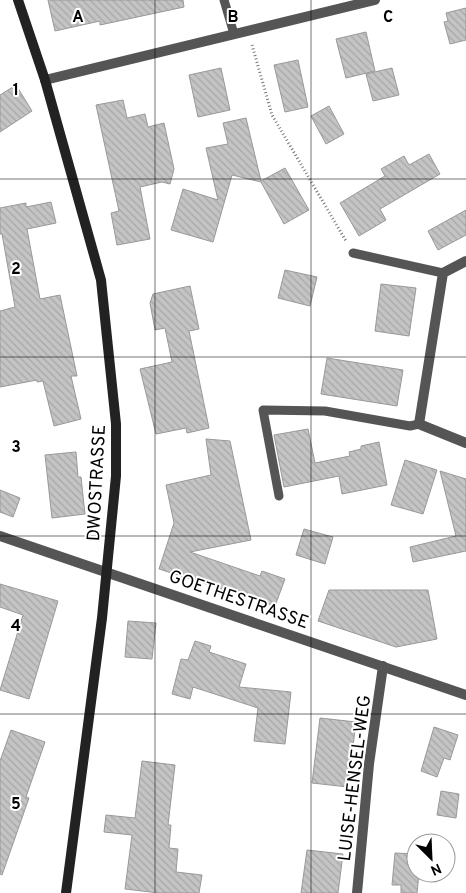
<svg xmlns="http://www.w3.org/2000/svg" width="466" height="893" viewBox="0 0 466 893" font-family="Overpass,sans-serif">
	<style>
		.building { fill: url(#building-back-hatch); stroke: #999 }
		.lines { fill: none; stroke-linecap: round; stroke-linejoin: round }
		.path { stroke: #777; stroke-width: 3; stroke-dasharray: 1 2.5; stroke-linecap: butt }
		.lane { stroke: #555; stroke-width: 9 }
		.street { stroke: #555; stroke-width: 10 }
		.secondary { stroke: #222; stroke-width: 10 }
		.grid { fill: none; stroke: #000; stroke-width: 1; stroke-opacity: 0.55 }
		.labels { text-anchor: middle; stroke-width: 4; stroke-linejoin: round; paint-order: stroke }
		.street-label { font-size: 18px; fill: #000; stroke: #fff }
		.grid-label { font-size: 16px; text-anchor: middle; font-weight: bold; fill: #000; stroke: #fff; stroke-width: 4; stroke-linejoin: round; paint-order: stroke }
	</style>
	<defs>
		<pattern id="building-back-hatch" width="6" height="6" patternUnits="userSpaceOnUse" patternTransform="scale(1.25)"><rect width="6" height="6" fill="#c4c4c4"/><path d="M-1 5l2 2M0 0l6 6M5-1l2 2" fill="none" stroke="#a7a7a7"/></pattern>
	</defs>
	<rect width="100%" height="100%" fill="#fff"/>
	<g class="building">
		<polygon points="48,0 183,0 184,7 100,25 100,21 55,31"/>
		<polygon points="466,8 466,40 450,44 444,22 448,21 446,13"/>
		<polygon points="366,32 375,71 346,78 336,39"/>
		<polygon points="298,60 308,107 285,112 274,65"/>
		<polygon points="221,68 230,110 198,117 189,75"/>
		<polygon points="392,68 399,95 373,101 366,74"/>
		<polygon points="16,85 32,111 0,132 0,95"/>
		<polygon points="123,100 127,118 145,114 148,127 164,123 174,169 170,184 162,182 140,187 150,239 117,245 111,213 119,211 96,105"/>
		<polygon points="329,106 344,134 326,144 311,116"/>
		<polygon points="246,118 261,181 285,168 309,210 284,224 261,182 232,175 213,242 171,230 183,189 218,200 206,148 228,144 223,123"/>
		<polygon points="429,154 440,174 380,209 386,220 359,236 340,203 385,176 381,169 404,156 409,165"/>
		<polygon points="51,202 56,223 27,229 40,299 60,295 77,376 71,376 81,419 54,426 43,381 37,382 37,380 0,387 0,311 15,307 2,234 0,234 0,208 26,203 26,207"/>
		<polygon points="466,210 466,235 438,250 428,231"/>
		<polygon points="285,270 317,277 310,306 278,298"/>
		<polygon points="381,284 416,288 409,336 375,331"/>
		<polygon points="190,286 199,329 189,331 209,428 187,433 186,428 156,434 140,369 172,362 165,328 155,330 150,303 153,294"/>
		<polygon points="327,358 403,370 397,406 321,394"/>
		<polygon points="308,429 315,463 350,456 349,452 361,449 361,446 379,442 387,485 342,494 339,476 284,487 274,435"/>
		<polygon points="206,439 230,441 251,540 190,552 260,576 262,571 285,579 275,606 159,569 174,523 166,485 211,475"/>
		<polygon points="76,452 78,477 81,477 85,514 52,518 45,455"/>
		<polygon points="405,460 437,470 423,514 391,505"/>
		<polygon points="440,471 466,479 466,551 413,562 410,547 456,536"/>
		<polygon points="0,490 20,498 13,517 0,512"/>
		<polygon points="304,529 333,537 325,564 296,555"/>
		<polygon points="0,584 58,601 29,699 0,690 23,615 0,607"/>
		<polygon points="329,590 428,590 437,639 396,647 318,621"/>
		<polygon points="128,621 156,623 152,659 125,657"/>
		<polygon points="195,641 211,646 209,652 246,664 239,687 291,692 285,744 254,741 258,708 193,687 190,699 172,694 181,659 188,660"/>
		<polygon points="320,718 356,722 348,787 312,783"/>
		<polygon points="434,727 458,735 450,760 444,758 437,777 421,771"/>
		<polygon points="11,730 45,742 26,797 29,798 2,875 0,874 0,761"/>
		<polygon points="142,761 175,765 168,825 171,825 169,848 178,849 176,872 202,875 199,893 159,893 125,889 132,835 104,832 106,815 135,818"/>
		<polygon points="441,791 459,794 456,818 437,815"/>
		<polygon points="307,850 343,854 338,893 301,893"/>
		<polygon points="395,853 416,854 416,873 419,873 417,893 401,893 401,885 392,885"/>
	</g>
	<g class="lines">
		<polyline class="path" points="252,45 272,115 346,241"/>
		<g class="lane">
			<polyline points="224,0 234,34"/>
			<polyline points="353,253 443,273"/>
			<polyline points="279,496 263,410 325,411 410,426 419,424"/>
		</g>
		<g class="street">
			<polyline points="45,80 375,0"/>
			<polyline points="466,261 443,273 419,424 466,443"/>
			<polyline points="0,536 466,695"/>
			<polyline points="357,893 369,764 383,666"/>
		</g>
		<polyline class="secondary" points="18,0 45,80 101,280 116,424 116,476 102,618 66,893"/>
	</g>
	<path class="grid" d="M155 0V893M311 0V893M0 179H466M0 357H466M0 536H466M0 714H466"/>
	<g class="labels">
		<g class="street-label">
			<text transform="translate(96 483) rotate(-87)" y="6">DWOSTRASSE</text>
			<text transform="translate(239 599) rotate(19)" y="6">GOETHESTRASSE</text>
			<text transform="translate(354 778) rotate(-83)" y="6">LUISE-HENSEL-WEG</text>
		</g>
	</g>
	<g class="grid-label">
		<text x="78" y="22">A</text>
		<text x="233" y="22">B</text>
		<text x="388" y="22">C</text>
		<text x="16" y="95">1</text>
		<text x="16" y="274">2</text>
		<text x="16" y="452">3</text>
		<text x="16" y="631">4</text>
		<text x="16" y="809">5</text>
	</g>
	<g transform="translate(431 858) rotate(156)"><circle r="24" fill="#ffffff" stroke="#999999"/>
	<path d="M0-4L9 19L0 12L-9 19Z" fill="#000000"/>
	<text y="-8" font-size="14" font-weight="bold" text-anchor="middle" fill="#000000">N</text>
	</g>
</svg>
